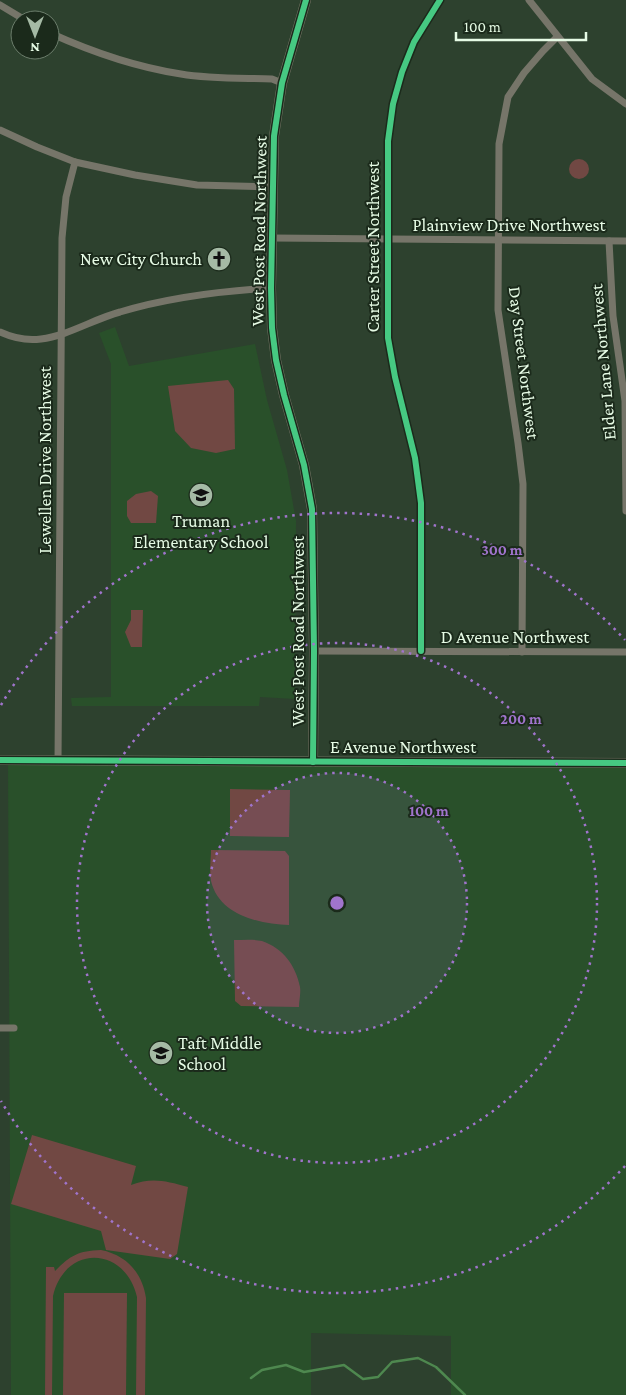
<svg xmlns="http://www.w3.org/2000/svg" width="626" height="1395" viewBox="0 0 626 1395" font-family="'Crimson Pro',serif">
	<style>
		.built { fill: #29502a }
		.green { fill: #714843 }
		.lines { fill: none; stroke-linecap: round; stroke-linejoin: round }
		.stream { stroke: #4e884f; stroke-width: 2.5 }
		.street { stroke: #767569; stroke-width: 7 }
		.secondary { stroke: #777767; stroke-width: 10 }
		.cycleway-casing { stroke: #1b2a1b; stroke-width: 9 }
		.cycleway { stroke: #46c982; stroke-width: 6 }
		.ring { fill: none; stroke: #a074cc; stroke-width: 2.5; stroke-dasharray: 2.5 5 }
		.labels { text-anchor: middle; stroke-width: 4; stroke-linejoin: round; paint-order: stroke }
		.street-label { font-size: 18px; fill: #e6fbe5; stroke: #1b2a1b }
		.poi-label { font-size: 18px; fill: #e6fbe5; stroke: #1b2a1b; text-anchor: end }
		.centre { fill: #a074cc; stroke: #1b2a1b; stroke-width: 2.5 }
		.ring-label { font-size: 15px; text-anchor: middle; font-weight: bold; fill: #a074cc; stroke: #1b2a1b; stroke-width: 4; stroke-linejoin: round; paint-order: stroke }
	</style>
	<rect width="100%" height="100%" fill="#2d412e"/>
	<g class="built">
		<polygon points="115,327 129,366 255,344 267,400 287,470 296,521 295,699 260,697 259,706 72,706 71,698 111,697 111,364 99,333"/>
		<polygon points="8,760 626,763 626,1395 451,1395 451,1336 311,1333 311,1395 11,1395"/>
	</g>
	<g class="green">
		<circle cx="579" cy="169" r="10"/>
		<polygon points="228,380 234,389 235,449 216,453 191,448 175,431 168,386"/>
		<polygon points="151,491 158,496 156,523 131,523 127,516 127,501 136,494"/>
		<polygon points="131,610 143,610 142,647 131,647 125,632 131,620"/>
		<polygon points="230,789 290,790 289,837 230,836"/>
		<path d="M211 850 285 851 289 856V925C259 924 219 915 211 881 209 871 211 859 211 850Z"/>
		<path d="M234 940C243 940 253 939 262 941 283 948 296 966 300 987 301 993 299 1001 299 1007L241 1006 235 1001Z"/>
		<path d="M32 1135 136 1166 131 1185C152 1177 166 1181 188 1187L177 1254 170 1259 106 1250 101 1231 11 1204Z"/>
		<path d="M101 1250C126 1255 142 1272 146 1298L145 1395H136L137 1297C125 1246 65 1244 53 1296L52 1395H45L46 1267H54L55 1271C71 1255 78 1251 101 1250Z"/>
		<polygon points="64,1293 127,1293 126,1395 63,1395"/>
	</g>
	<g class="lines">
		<polyline class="stream" points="251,1378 262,1370 286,1365 304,1372 344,1365 363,1379 378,1377 392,1362 418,1358 436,1367 465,1395"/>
		<g class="street">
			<polyline points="529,0 592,79 626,104"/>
			<polyline points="0,5 25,20"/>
			<path d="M50 33C92 52 135 67 181 74 210 79 242 78 272 79L282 83"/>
			<polyline points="0,130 37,147 75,162 135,175 197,185 272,187"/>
			<polyline points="272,238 626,241"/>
			<polyline points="609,241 613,316 625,401 626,511"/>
			<path d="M0 332C13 338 26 341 41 339 67 336 94 319 120 312 170 297 220 291 271 288"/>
			<polyline points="314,651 626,652"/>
			<polyline points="421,651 421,503 415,458 395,377 388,338 388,141 393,104 402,72 414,42 440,0"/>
			<polyline points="522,652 523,484 518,443 498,310 499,144 508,97 524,73 543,51 557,37"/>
			<polyline points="58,761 62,238 66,197 75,162"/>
			<polyline points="0,1028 14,1028"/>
		</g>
		<g class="secondary">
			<polyline points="306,0 282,83 274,136 271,288 272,328 276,360 284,395 304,465 312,509 314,651 313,762"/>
			<polyline points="0,760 626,763"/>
		</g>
		<g class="cycleway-casing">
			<g id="cycleway">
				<polyline points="306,0 282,83 274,136 271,288 272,328 276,360 284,395 304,465 312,509 314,651 313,762"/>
				<polyline points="421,651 421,503 415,458 395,377 388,338 388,141 393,104 402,72 414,42 440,0"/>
				<polyline points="0,760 626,763"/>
			</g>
		</g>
		<use href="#cycleway" class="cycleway"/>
	</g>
	<circle cx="337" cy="903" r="130" fill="#a074cc" fill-opacity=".12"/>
	<g class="ring">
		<circle cx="337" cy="903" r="130"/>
		<circle cx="337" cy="903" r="260"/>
		<path d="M625 1166A390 390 0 0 1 1 1101M1 705A390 390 0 0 1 625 640"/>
	</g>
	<defs>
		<g id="church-disc" transform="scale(1.25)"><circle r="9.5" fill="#a5baa5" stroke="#1b2a1b"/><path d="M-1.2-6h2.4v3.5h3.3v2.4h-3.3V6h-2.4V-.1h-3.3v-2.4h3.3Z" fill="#111"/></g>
		<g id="school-disc" transform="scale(1.25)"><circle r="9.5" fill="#a5baa5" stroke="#1b2a1b"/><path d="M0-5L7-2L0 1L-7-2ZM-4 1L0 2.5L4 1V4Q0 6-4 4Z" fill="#111"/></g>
	</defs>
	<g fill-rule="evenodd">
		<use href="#church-disc" x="219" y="259"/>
		<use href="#school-disc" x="201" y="495"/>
		<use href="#school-disc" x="161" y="1053"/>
	</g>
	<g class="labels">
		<g class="street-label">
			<text x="509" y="231">Plainview Drive Northwest</text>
			<text transform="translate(259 231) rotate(-89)" y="6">West Post Road Northwest</text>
			<text transform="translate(373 247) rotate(-90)" y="6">Carter Street Northwest</text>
			<text transform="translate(603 362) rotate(-95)" y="6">Elder Lane Northwest</text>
			<text transform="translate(524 363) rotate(83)" y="6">Day Street Northwest</text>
			<text transform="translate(45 460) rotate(-90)" y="6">Lewellen Drive Northwest</text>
			<text transform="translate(298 631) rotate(-90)" y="6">West Post Road Northwest</text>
			<text x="515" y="643">D Avenue Northwest</text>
			<text x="403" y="753">E Avenue Northwest</text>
		</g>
		<g class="poi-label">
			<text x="202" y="265">New City Church</text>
			<text x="201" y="527" text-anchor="middle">Truman<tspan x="201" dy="21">Elementary School</tspan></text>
			<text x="178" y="1049" text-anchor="start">Taft Middle<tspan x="178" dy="21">School</tspan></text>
		</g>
	</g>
	<circle cx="337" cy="903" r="8" class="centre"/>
	<g class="ring-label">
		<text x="502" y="555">300 m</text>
		<text x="521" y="724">200 m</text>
		<text x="429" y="816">100 m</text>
	</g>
	<g transform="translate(35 35) rotate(180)"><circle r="24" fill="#1b2a1b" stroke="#6c7e6c"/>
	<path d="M0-4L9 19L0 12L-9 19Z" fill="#a5baa5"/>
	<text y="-8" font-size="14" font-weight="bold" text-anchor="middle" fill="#e6fbe5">N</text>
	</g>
	<path d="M456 32v8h130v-8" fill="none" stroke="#e6fbe5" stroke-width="2.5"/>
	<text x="464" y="32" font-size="15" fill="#e6fbe5" stroke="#1b2a1b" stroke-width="4" paint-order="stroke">100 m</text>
</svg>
